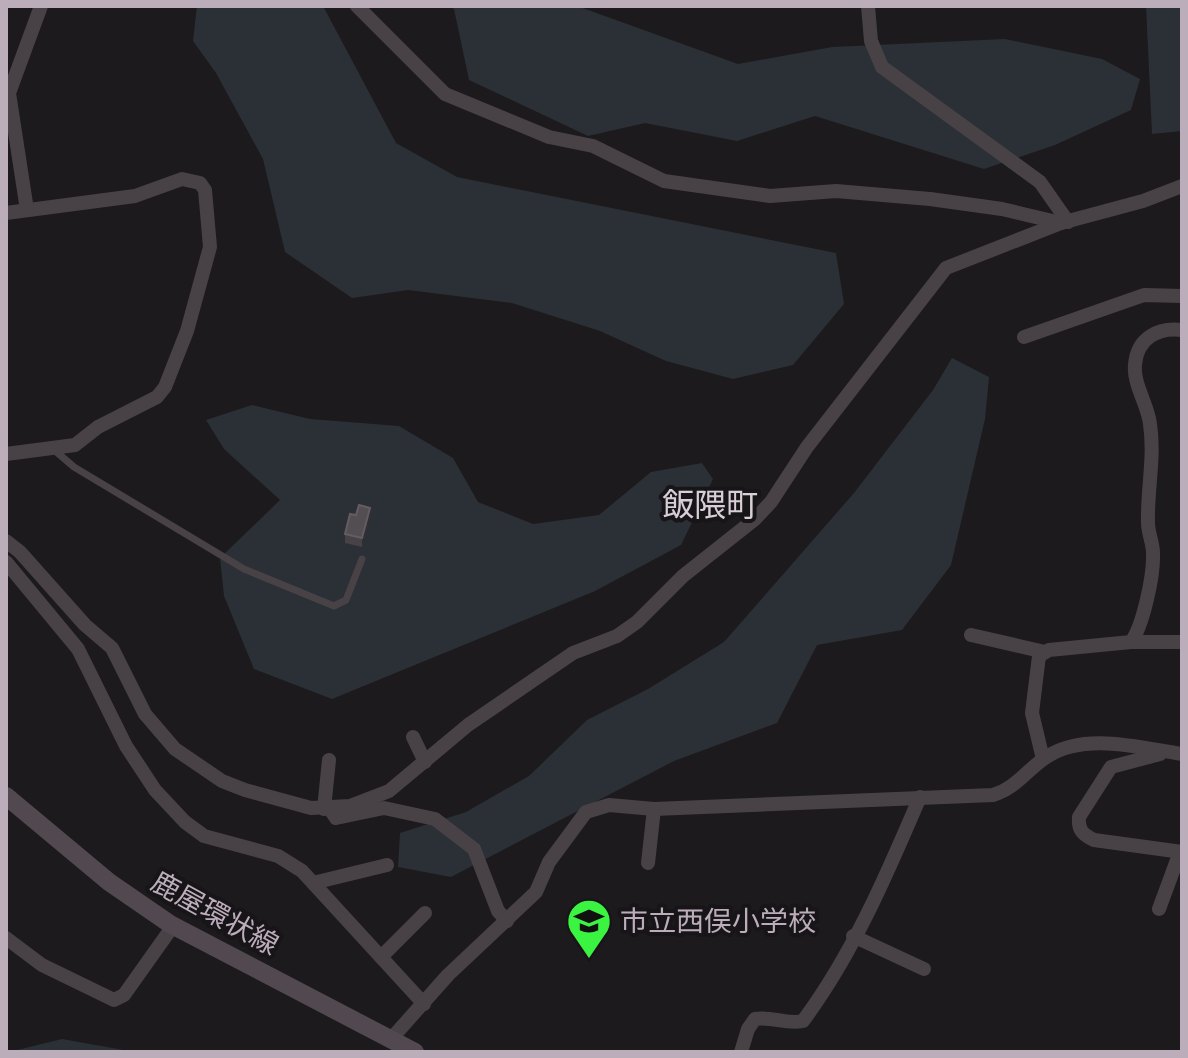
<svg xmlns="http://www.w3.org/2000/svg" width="1188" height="1058" viewBox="0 0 1188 1058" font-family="Cabin,'Noto Sans JP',sans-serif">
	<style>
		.green { fill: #2a3035 }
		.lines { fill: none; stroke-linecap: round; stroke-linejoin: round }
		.service { stroke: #484247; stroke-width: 7 }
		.minor { stroke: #484247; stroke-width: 14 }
		.secondary { stroke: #524950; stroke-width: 18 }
		.wall { fill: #474246 }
		.shaded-wall { fill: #302d30 }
		.building { fill: #534e52; stroke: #645c63; stroke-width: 2 }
		.labels { text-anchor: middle; stroke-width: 8; stroke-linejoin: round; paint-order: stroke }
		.street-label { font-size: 28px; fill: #bcadbb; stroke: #171517 }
		.poi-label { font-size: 28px; fill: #bcadbb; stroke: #171517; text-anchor: start }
		.quarter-label { font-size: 32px; fill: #d8ced7; stroke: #171517 }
	</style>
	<rect width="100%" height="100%" fill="#1c1a1c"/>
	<g class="green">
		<polygon points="197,6 323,6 396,143 457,177 836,253 844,304 793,365 733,379 666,361 600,331 512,303 408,290 352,298 285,252 263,159 216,73 193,41"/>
		<polygon points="450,6 577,6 738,64 832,47 1005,39 1102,59 1140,79 1131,110 1055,145 984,169 815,116 737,141 645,123 588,136 469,80 454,9"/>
		<polygon points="1146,6 1182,6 1182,131 1152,134"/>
		<polygon points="952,358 989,377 985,419 951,565 902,630 817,645 777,723 674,761 451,877 398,867 400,833 466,812 529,776 587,720 648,689 724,642 854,493 933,390"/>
		<polygon points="252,405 310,419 399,426 453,458 478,502 533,524 599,515 651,472 702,463 713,479 681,545 595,591 332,699 254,669 224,596 220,558 280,500 224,449 206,420"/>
		<polygon points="62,1039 129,1051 130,1052 9,1052"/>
	</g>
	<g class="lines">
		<polyline class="service" points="53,449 74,467 244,569 334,606 346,600 362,559"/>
		<g class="minor">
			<polyline points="357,6 445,94 549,137 593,146 664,181 770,196 836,191 930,199 1002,209 1061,223"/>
			<polyline points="868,6 871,41 882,67 1040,182 1068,222"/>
			<polyline points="27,210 9,93 41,6"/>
			<polyline points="6,213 135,196 182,179 200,183 205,190 210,247 187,331 165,387 157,397 98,427 75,445 6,454"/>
			<polyline points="1024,337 1144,295 1182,296"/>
			<polyline points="6,541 20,552 85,625 112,648 145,714 175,749 222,781 245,790 311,808 350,806 389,791 468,725 573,653 617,636 637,622 683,576 755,519 771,502 807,447 946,268 1061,223 1143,201 1182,186"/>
			<polyline points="6,562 78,649 126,746 155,790 185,822 204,836 278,856 302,871 424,1004"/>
			<polyline points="971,635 1045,652"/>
			<polyline points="1131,642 1182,642"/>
			<polyline points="413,737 425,762"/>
			<path d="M1160 754 1111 767 1079 817C1078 830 1082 834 1094 840L1182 852"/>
			<path d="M1043 759 1032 713 1039 656 1049 650 1131 642C1143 626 1154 575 1153 553 1153 543 1148 533 1148 523 1147 490 1155 458 1150 424 1148 405 1133 384 1135 365 1137 338 1158 327 1182 330"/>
			<polyline points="324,809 329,760"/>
			<polyline points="330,809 336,818 384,808 435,819 474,849 498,911 507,921"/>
			<polyline points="648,863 654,809"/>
			<polyline points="313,883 387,865"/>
			<polyline points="1159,909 1180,852"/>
			<polyline points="853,936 924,969"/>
			<polyline points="6,938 42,965 114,1000 124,995 173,926"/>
			<polyline points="381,957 425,913"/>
			<path d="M392 1038 448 975 536 892 549 862 586 812 609 805 654 809 993 795C1017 788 1028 768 1048 756 1086 732 1140 748 1182 754"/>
			<path d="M741 1052 748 1029 755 1019C772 1016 786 1025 803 1021 853 954 887 874 920 797"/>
		</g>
		<polyline class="secondary" points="6,796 109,882 170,924 415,1052"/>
	</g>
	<polygon class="wall" points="370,517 362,547 345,543 345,534"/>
	<polygon class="shaded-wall" points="370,508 370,517 362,547 362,538"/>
	<polygon class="building" points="359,505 370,508 362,538 345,534 350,514 356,515"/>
	<defs>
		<g id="school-pin" transform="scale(2.3)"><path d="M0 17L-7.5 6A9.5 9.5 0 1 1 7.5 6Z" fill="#3bf441" stroke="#171517"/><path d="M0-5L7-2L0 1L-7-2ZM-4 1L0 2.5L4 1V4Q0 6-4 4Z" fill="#111"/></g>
	</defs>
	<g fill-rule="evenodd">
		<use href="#school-pin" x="589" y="921"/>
	</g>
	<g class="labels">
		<g class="street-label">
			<text transform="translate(215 913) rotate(29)" y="10">鹿屋環状線</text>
		</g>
		<g class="poi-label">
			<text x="620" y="931">市立西俣小学校</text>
		</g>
		<g class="quarter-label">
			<text x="710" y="516">飯隈町</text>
		</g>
	</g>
	<rect width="1188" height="1058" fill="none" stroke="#bcadbb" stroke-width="16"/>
</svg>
